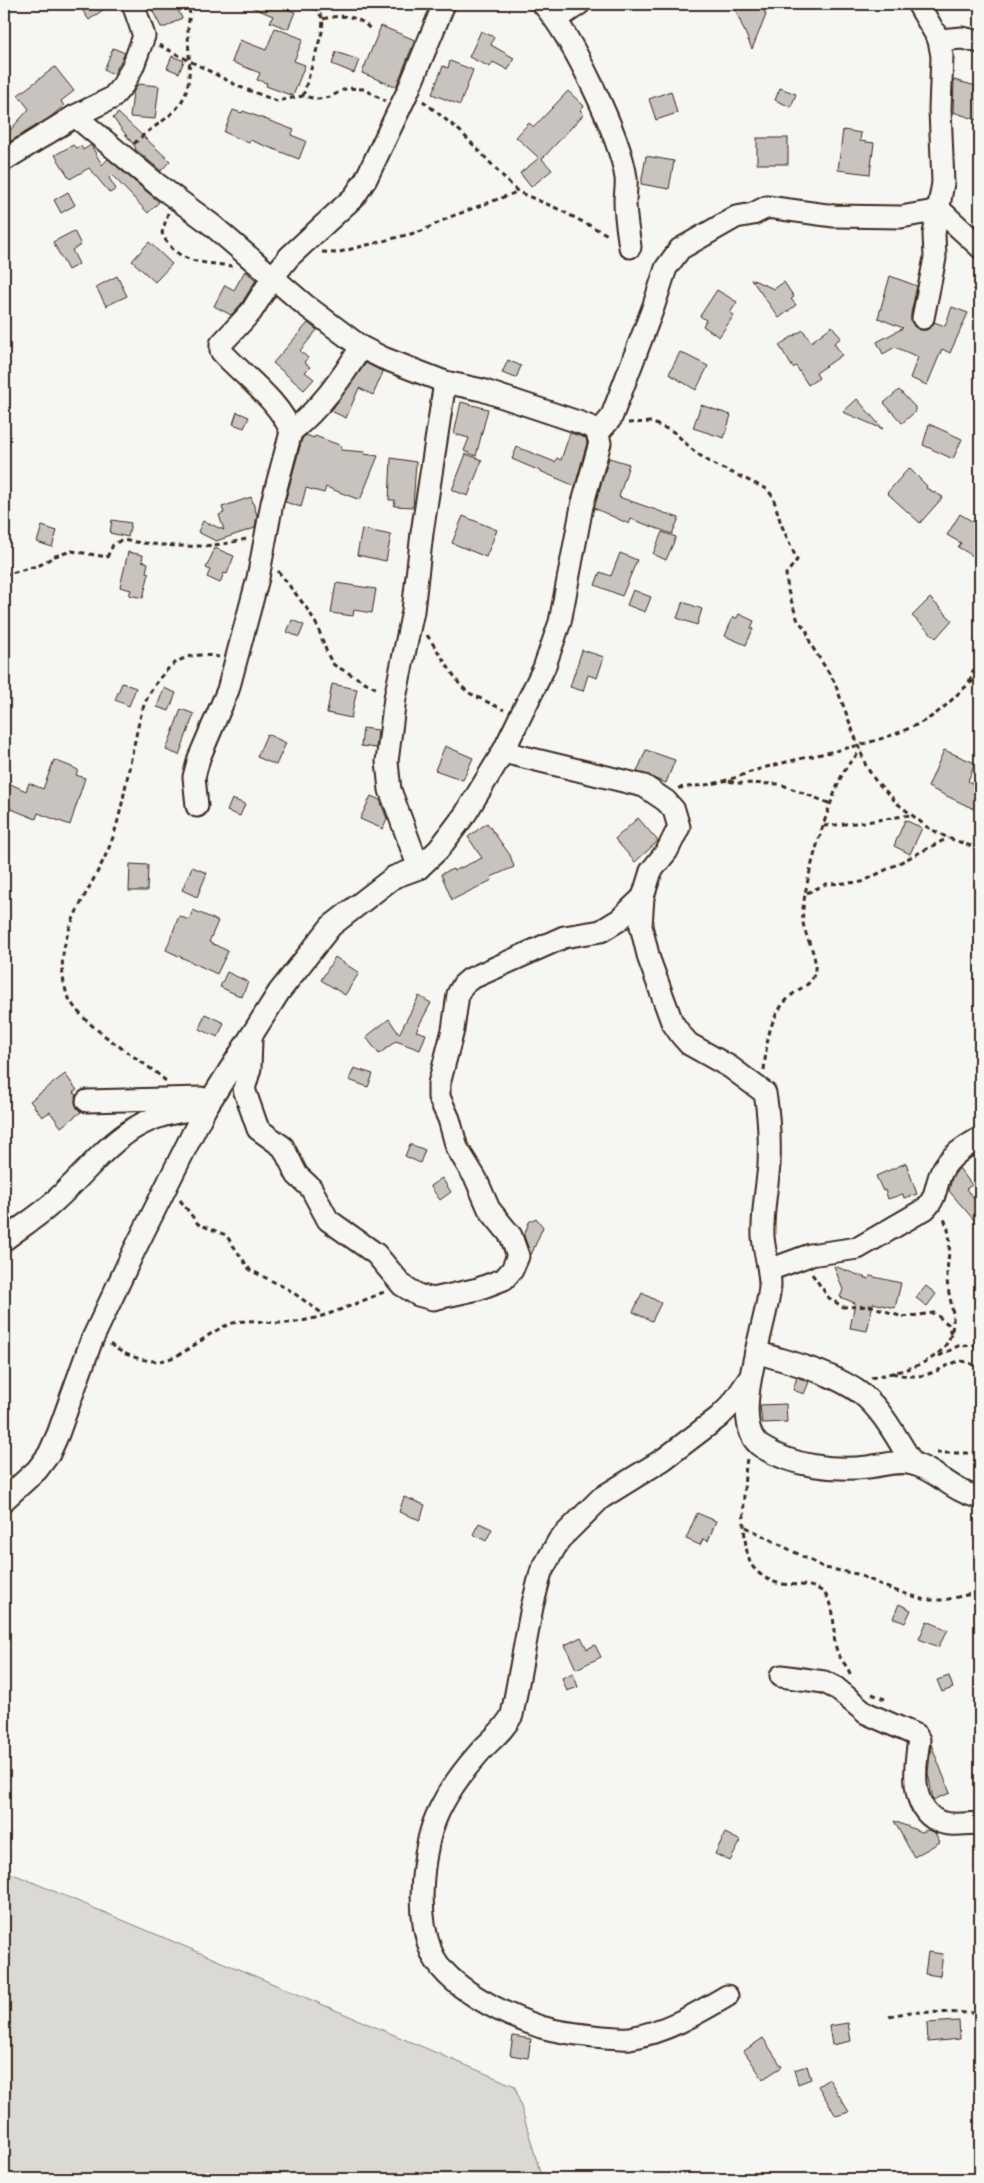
<svg xmlns="http://www.w3.org/2000/svg" width="984" height="2183" viewBox="0 0 984 2183" font-family="Delius,sans-serif">
	<style>
		.green { fill: #dad9d3; stroke: #8a8278 }
		.building { fill: #c8c3be; stroke: #3b2a1e }
		.lines { fill: none; stroke-linecap: round; stroke-linejoin: round }
		.minor-casing { stroke: #3b2a1e; stroke-width: 25 }
		.path { stroke: #3b2a1e; stroke-width: 3; stroke-dasharray: 5 4; stroke-linecap: butt }
		.minor { stroke: #f6f6f2; stroke-width: 21 }
	</style>
	<rect width="100%" height="100%" fill="#f6f6f2"/>
	<filter id="ink" filterUnits="userSpaceOnUse"><feTurbulence type="fractalNoise" baseFrequency=".02" numOctaves="2"/><feDisplacementMap in="SourceGraphic" scale="10" xChannelSelector="R" yChannelSelector="G"/><feConvolveMatrix kernelMatrix="1 2 1 2 8 2 1 2 1" color-interpolation-filters="sRGB"/></filter>
	<g filter="url(#ink)">
		<polygon class="green" points="11,1873 515,2086 542,2179 4,2179 4,1912"/>
		<g class="building">
			<polygon points="78,4 111,4 89,20"/>
			<polygon points="149,4 175,4 182,18 166,27 161,27"/>
			<polygon points="244,4 288,4 287,9 295,12 288,29 270,22 273,16"/>
			<polygon points="733,4 760,4 766,15 752,49"/>
			<polygon points="381,26 415,40 396,87 362,73"/>
			<polygon points="275,28 303,39 294,61 305,65 293,96 266,86 267,83 257,80 260,73 232,62 240,40 266,50"/>
			<polygon points="481,31 494,37 491,45 514,58 508,70 493,62 490,67 469,57"/>
			<polygon points="113,48 125,53 114,74 104,70"/>
			<polygon points="336,52 359,60 354,73 332,64"/>
			<polygon points="172,56 184,61 179,73 167,68"/>
			<polygon points="450,61 473,70 460,105 432,94 443,66 448,68"/>
			<polygon points="55,67 74,91 61,101 64,106 49,118 11,141 5,136 29,109 18,95"/>
			<polygon points="954,80 980,87 980,121 953,112"/>
			<polygon points="138,84 159,86 155,119 130,117 133,93"/>
			<polygon points="780,88 796,94 791,107 775,100"/>
			<polygon points="568,91 584,106 580,110 584,114 542,159 552,170 531,187 520,173 539,158 516,137 529,123 534,127"/>
			<polygon points="671,91 677,113 656,120 649,99"/>
			<polygon points="233,110 242,113 243,111 294,130 291,135 306,141 299,159 250,140 249,143 224,132"/>
			<polygon points="118,113 170,161 161,171 135,149 136,148 113,118"/>
			<polygon points="843,130 861,133 860,141 874,143 870,174 838,170"/>
			<rect x="757" y="138" width="31" height="26"/>
			<polygon points="73,145 76,148 81,146 83,150 91,145 102,165 108,159 159,202 148,213 112,175 109,178 116,189 110,193 89,168 70,179 55,155"/>
			<polygon points="646,156 674,161 669,189 641,184"/>
			<polygon points="68,192 75,205 61,213 54,200"/>
			<polygon points="74,231 81,245 72,250 79,264 68,270 53,242"/>
			<polygon points="149,242 172,264 155,282 132,261"/>
			<polygon points="245,271 256,280 241,304 231,315 214,306 225,285 234,290"/>
			<polygon points="117,276 127,296 106,306 96,287"/>
			<polygon points="890,276 917,286 911,313 911,322 920,330 927,330 934,322 945,326 952,307 968,313 950,353 942,349 927,385 910,378 918,357 895,347 883,354 877,342 903,328 878,318"/>
			<polygon points="751,279 774,289 784,282 794,297 791,299 796,305 779,318"/>
			<polygon points="717,290 737,302 730,313 734,315 719,337 703,326 706,320 700,316"/>
			<polygon points="308,323 317,330 300,351 308,358 304,362 310,367 305,372 314,379 304,390 273,363"/>
			<polygon points="832,326 841,338 834,343 842,355 816,373 819,378 808,385 796,366 793,368 779,345 803,330 811,342"/>
			<polygon points="680,352 708,366 696,390 669,374"/>
			<polygon points="508,360 521,366 516,378 502,373"/>
			<polygon points="366,363 383,372 373,395 359,388 346,418 331,411"/>
			<polygon points="899,390 915,407 915,412 902,423 884,403"/>
			<polygon points="857,399 883,429 843,412"/>
			<polygon points="461,402 488,409 476,456 464,451 469,438 454,434"/>
			<polygon points="701,405 731,415 724,438 693,428"/>
			<polygon points="237,412 249,417 244,428 233,424"/>
			<polygon points="929,424 962,439 953,459 923,445"/>
			<polygon points="570,433 586,438 587,443 575,486 512,459 517,447 555,462 557,458 561,460"/>
			<polygon points="306,435 314,438 315,436 342,446 341,450 365,452 364,454 378,456 360,500 326,487 324,493 306,488 301,507 285,502 302,439"/>
			<polygon points="466,454 482,460 468,496 452,490"/>
			<polygon points="391,458 416,462 413,507 394,506 395,500 389,500"/>
			<polygon points="609,458 629,464 619,497 679,518 672,534 631,519 629,524 594,508"/>
			<polygon points="909,468 927,486 926,488 943,497 920,523 887,493"/>
			<polygon points="251,497 257,515 255,528 216,541 198,532 203,521 224,530 219,515 224,513 222,507"/>
			<polygon points="960,514 980,526 980,550 975,557 958,547 961,543 947,535"/>
			<polygon points="463,516 497,530 486,557 452,543"/>
			<polygon points="112,520 131,523 128,537 110,533"/>
			<polygon points="42,526 57,531 52,547 37,542"/>
			<polygon points="362,529 391,535 386,561 357,555"/>
			<polygon points="662,532 676,537 666,560 653,554"/>
			<polygon points="215,548 234,556 227,574 224,573 220,583 207,577 210,570 206,568"/>
			<polygon points="128,552 143,555 142,561 148,563 146,572 149,573 143,598 129,595 131,590 120,587"/>
			<polygon points="620,553 637,560 622,596 595,585 600,572 611,576"/>
			<polygon points="336,583 376,589 372,613 354,610 353,616 331,613"/>
			<polygon points="633,590 651,597 645,612 627,605"/>
			<polygon points="930,598 952,620 936,638 912,616"/>
			<polygon points="683,602 702,609 697,625 677,618"/>
			<polygon points="739,614 754,621 751,628 753,629 746,645 725,636 733,617 737,618"/>
			<polygon points="292,620 304,625 299,637 287,632"/>
			<polygon points="582,650 604,657 597,678 588,675 583,691 570,687"/>
			<polygon points="122,683 136,688 129,706 115,700"/>
			<polygon points="332,684 357,689 351,718 327,713"/>
			<polygon points="164,688 176,693 169,711 157,707"/>
			<polygon points="181,709 194,714 179,755 166,750"/>
			<polygon points="363,728 378,730 376,748 361,746"/>
			<polygon points="267,734 286,743 276,765 257,757"/>
			<polygon points="445,746 473,758 463,780 435,770"/>
			<polygon points="646,750 675,760 666,783 637,772"/>
			<polygon points="944,750 975,763 968,781 980,788 980,796 974,809 928,787"/>
			<polygon points="54,760 72,767 78,770 76,775 85,778 70,825 38,813 36,819 4,806 4,781 26,791 29,783 43,789"/>
			<polygon points="371,796 380,800 387,819 383,829 360,819"/>
			<polygon points="232,799 245,804 240,816 227,811"/>
			<polygon points="638,818 658,841 635,862 615,839"/>
			<polygon points="905,820 922,828 910,854 894,846"/>
			<polygon points="487,823 510,855 514,867 491,877 492,880 452,900 441,874 453,869 454,871 482,858 468,837"/>
			<polygon points="130,864 148,865 147,891 129,891"/>
			<polygon points="192,867 207,873 197,897 182,890"/>
			<polygon points="193,910 218,921 209,942 228,951 217,974 166,950 179,916 189,920"/>
			<polygon points="335,957 359,973 345,995 321,980"/>
			<polygon points="227,972 248,982 242,997 220,987"/>
			<polygon points="419,996 431,1003 416,1031 426,1034 420,1050 396,1041 379,1054 366,1037 389,1019 399,1034"/>
			<polygon points="205,1014 224,1023 218,1037 199,1029"/>
			<polygon points="354,1068 373,1074 368,1087 349,1080"/>
			<polygon points="65,1074 77,1090 73,1092 76,1095 75,1102 81,1112 61,1127 50,1112 42,1117 30,1101"/>
			<polygon points="410,1144 425,1150 420,1163 405,1156"/>
			<polygon points="906,1163 917,1194 904,1198 903,1194 888,1199 885,1190 883,1191 876,1176"/>
			<polygon points="959,1168 972,1185 966,1189 980,1205 980,1227 949,1191 952,1178"/>
			<polygon points="442,1178 451,1192 440,1200 430,1186"/>
			<polygon points="536,1218 543,1227 531,1255 524,1236 529,1222"/>
			<polygon points="834,1266 869,1279 870,1276 901,1283 895,1308 873,1303 867,1331 850,1328 855,1303 840,1297 843,1290"/>
			<polygon points="926,1286 936,1294 927,1306 916,1298"/>
			<polygon points="642,1293 661,1303 652,1321 633,1312"/>
			<polygon points="797,1377 809,1382 804,1394 793,1390"/>
			<polygon points="786,1404 787,1422 762,1423 760,1405"/>
			<polygon points="404,1497 425,1505 420,1520 399,1512"/>
			<polygon points="697,1513 716,1521 708,1541 703,1539 700,1545 686,1539"/>
			<polygon points="479,1523 492,1529 486,1541 473,1534"/>
			<polygon points="899,1604 911,1610 905,1623 893,1618"/>
			<polygon points="927,1621 948,1630 938,1647 919,1639"/>
			<polygon points="581,1637 587,1649 595,1645 601,1657 576,1669 565,1645"/>
			<polygon points="573,1673 578,1687 567,1691 562,1678"/>
			<polygon points="949,1676 953,1688 942,1692 937,1680"/>
			<polygon points="931,1744 950,1793 933,1800 928,1773"/>
			<polygon points="894,1821 921,1832 928,1830 935,1833 940,1842 914,1857"/>
			<polygon points="725,1833 741,1841 730,1861 715,1854"/>
			<polygon points="928,1952 943,1954 940,1976 925,1974"/>
			<polygon points="959,2021 960,2039 928,2042 927,2023"/>
			<polygon points="848,2023 851,2041 832,2045 829,2026"/>
			<polygon points="513,2036 531,2039 528,2058 510,2055"/>
			<polygon points="763,2038 782,2067 763,2079 744,2051"/>
			<polygon points="807,2066 811,2079 798,2084 794,2070"/>
			<polygon points="829,2079 849,2112 836,2116 818,2086"/>
		</g>
		<g class="lines">
			<g class="minor-casing">
				<g id="minor">
					<path d="M543 4C571 34 621 138 626 178 627 186 625 194 625 201 625 216 628 232 630 247"/>
					<polyline points="918,4 939,40 942,56 940,109 943,183 934,234 935,258 923,318"/>
					<polyline points="557,19 579,4"/>
					<polyline points="939,40 962,38 980,42"/>
					<polyline points="4,160 75,116 112,98 123,85 133,66 144,36 133,4"/>
					<polyline points="940,210 980,247"/>
					<path d="M291 432C321 407 341 380 361 347"/>
					<polyline points="598,433 611,418 653,308 666,268 680,249 736,217 753,214 767,207 834,216 901,217 940,210"/>
					<path d="M503 752 644 786 666 801 674 810 679 827 667 851 651 871 643 897 641 926 649 959 672 1022 681 1035 689 1044 730 1067 765 1093C769 1117 770 1140 769 1165 767 1188 762 1212 763 1236 764 1252 770 1268 770 1285 769 1321 725 1424 762 1447 792 1466 834 1471 868 1467 883 1465 898 1460 913 1464 937 1470 955 1494 980 1497"/>
					<path d="M197 806 194 777 199 758 228 690 258 578 272 503 291 432C280 401 242 375 221 351V344L251 312 273 277 289 257 354 197 366 179 408 91 444 4"/>
					<polyline points="419,868 390,790 387,762 395,698 413,611 422,533 445,382"/>
					<polyline points="251,1040 250,1068 244,1089 258,1129 283,1147 297,1175 311,1188 328,1220 376,1254 402,1285 418,1295 433,1299 478,1289 504,1279 512,1270 518,1256 511,1236 489,1209 476,1179 457,1148 449,1119 439,1097 439,1084 453,1030 458,994 463,985 470,979 564,937 601,931 619,920 643,897"/>
					<polyline points="87,1101 201,1098"/>
					<path d="M4 1240C18 1229 34 1219 47 1208 103 1160 121 1112 205 1109"/>
					<path d="M769 1270 810 1255 858 1248 925 1209C937 1198 935 1186 941 1173 948 1157 966 1146 980 1138"/>
					<path d="M756 1352C791 1363 833 1372 863 1395 884 1412 898 1441 913 1464"/>
					<polyline points="4,1500 37,1470 49,1454 58,1434 91,1342 134,1251 205,1109 279,992 331,926 394,877 419,868 439,849 466,813 503,752 544,668 560,622 582,506 600,443 596,429 581,423 482,390 445,382 383,358 361,347 305,305 212,225 158,185 75,116"/>
					<path d="M781 1676 824 1682 836 1688 866 1713 916 1735 919 1740C915 1765 909 1807 938 1821 950 1827 967 1823 980 1823"/>
					<path d="M727 1996C696 2014 666 2032 630 2038 622 2039 612 2037 604 2037 583 2035 561 2033 541 2027 505 2015 445 1987 431 1951 418 1918 421 1873 429 1839 436 1808 457 1778 478 1754 490 1740 503 1732 512 1715L532 1607 541 1572 559 1540 601 1498 664 1459 719 1417 732 1404 749 1379"/>
				</g>
			</g>
			<g class="path">
				<path d="M323 19C342 14 359 15 372 31"/>
				<polyline points="159,45 240,87 277,101 303,96 318,99 330,97 347,88 364,89 385,101"/>
				<polyline points="303,96 322,32 323,19 313,4"/>
				<polyline points="423,101 461,132 518,192 556,208 610,236"/>
				<path d="M134 144C146 131 161 124 173 112 196 91 188 59 188 31 188 22 191 13 189 4"/>
				<path d="M168 213 162 233C176 264 202 262 232 266"/>
				<polyline points="322,252 336,253 422,231 450,217 517,192"/>
				<polyline points="628,423 651,422 674,432 696,453 713,464 767,489 773,497 781,524 797,560 786,574 788,591 798,621 806,629 811,645 834,681 866,766 875,780 898,804 927,827 948,838 980,849"/>
				<path d="M278 571C290 587 303 602 313 618 322 633 324 652 334 665L379 690"/>
				<path d="M4 575 40 565 55 556 72 551 107 557 113 545 121 540C164 546 206 551 249 538"/>
				<polyline points="427,635 460,685 469,693 504,710"/>
				<polyline points="969,682 980,654"/>
				<polyline points="729,781 736,783 780,784 831,804"/>
				<path d="M678 788C695 786 712 785 727 780 742 776 756 769 771 766 822 752 877 746 924 721 946 710 959 689 980 676"/>
				<polyline points="824,826 865,822 910,815"/>
				<polyline points="807,893 826,884 862,882 948,838"/>
				<path d="M764 1070C767 1040 769 1014 793 994 800 988 810 985 813 977 821 957 805 940 803 922 799 894 830 798 844 771 849 763 854 757 861 751"/>
				<path d="M166 1081C140 1057 76 1025 66 991 49 933 96 888 113 837 123 807 127 775 134 745 138 727 141 707 151 691 169 662 186 650 219 657"/>
				<polyline points="180,1200 198,1224 226,1235 250,1270 288,1289 323,1314"/>
				<polyline points="812,1274 829,1298 843,1307 872,1306 902,1317 934,1313 948,1324 951,1334"/>
				<path d="M110 1344C121 1354 143 1362 159 1361 185 1358 205 1333 230 1324 249 1317 267 1324 286 1323 319 1321 354 1304 384 1292"/>
				<polyline points="939,1356 958,1346 980,1345"/>
				<path d="M892 1373C904 1376 919 1378 931 1373 950 1367 961 1351 980 1371"/>
				<path d="M871 1378C903 1370 951 1364 953 1322 954 1307 947 1292 947 1277 947 1253 955 1240 943 1217"/>
				<polyline points="936,1453 980,1453"/>
				<path d="M747 1459C743 1480 741 1546 751 1564 755 1571 765 1579 772 1581 786 1588 806 1581 820 1590 840 1603 830 1632 837 1651 840 1660 849 1667 851 1677"/>
				<polyline points="746,1527 825,1568 857,1574 893,1590 926,1600 944,1600 980,1592"/>
				<polyline points="872,1694 887,1700"/>
				<polyline points="889,2016 911,2012 980,2013"/>
			</g>
			<use href="#minor" class="minor"/>
		</g>
	</g>
	<rect width="984" height="2183" fill="none" stroke="#f6f6f2" stroke-width="20"/>
	<rect x="10" y="10" width="964" height="2163" fill="none" stroke="#3b2a1e" stroke-width="2" filter="url(#ink)"/>
</svg>
